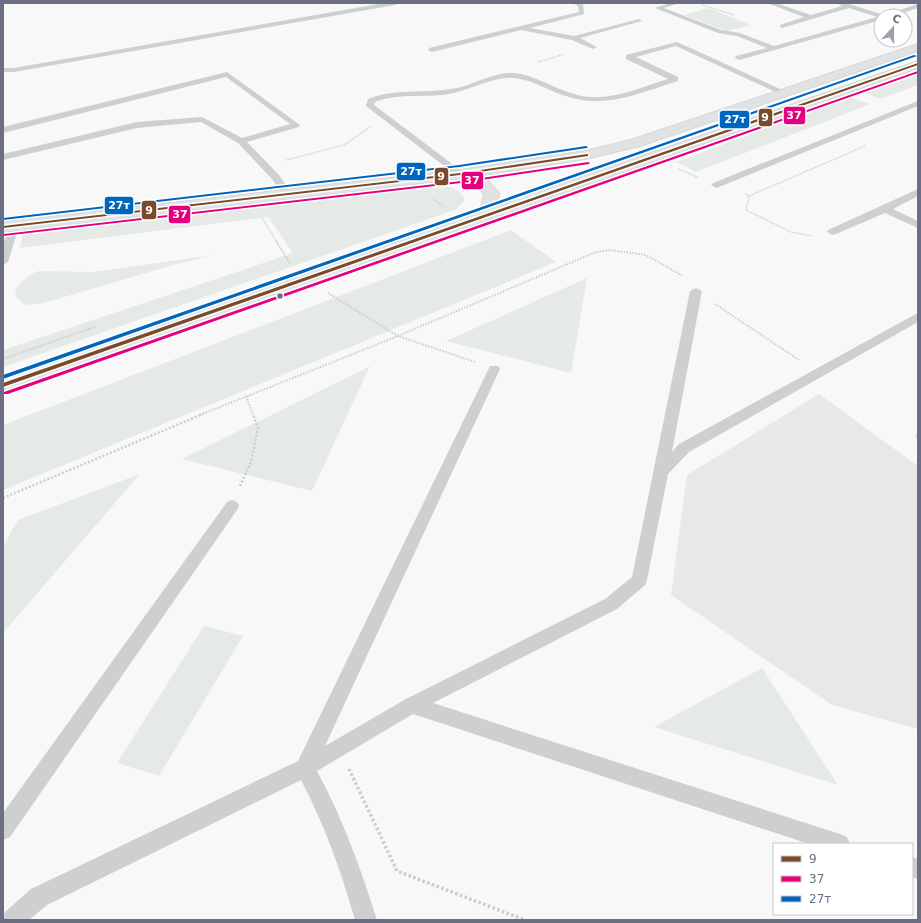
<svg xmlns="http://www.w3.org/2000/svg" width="921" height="923" viewBox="0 0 921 923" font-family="'DejaVu Sans',sans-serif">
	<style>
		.built { fill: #e8e8ea }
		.green { fill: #e6eae6 }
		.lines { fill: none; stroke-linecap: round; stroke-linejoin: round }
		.primary-casing { stroke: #d5d6d7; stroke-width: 2 }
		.path-far3 { stroke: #ccccce; stroke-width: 1.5; stroke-dasharray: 1 1; stroke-linecap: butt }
		.path-far2 { stroke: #ccccce; stroke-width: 2; stroke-dasharray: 1.5 1.5; stroke-linecap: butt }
		.path-far1 { stroke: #ccccce; stroke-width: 2.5; stroke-dasharray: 2 2; stroke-linecap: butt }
		.path { stroke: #ccccce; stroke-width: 3.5; stroke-dasharray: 2.5 2.5; stroke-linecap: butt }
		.lane { fill: #cecfd1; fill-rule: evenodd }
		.primary { fill: #e1e2e3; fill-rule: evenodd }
		.bus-1-casing { stroke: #fff; stroke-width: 3 }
		.bus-2-casing { stroke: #fff; stroke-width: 3 }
		.bus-3-casing { stroke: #fff; stroke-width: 3 }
		.bus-1 { fill: #7a4b2a; fill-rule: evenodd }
		.bus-2 { fill: #e5007d; fill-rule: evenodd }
		.bus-3 { fill: #0065bd; fill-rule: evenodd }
		.bus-dot { fill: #6b6f85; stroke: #fff; stroke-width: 1.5 }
		.line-badge { stroke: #fff; stroke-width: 1.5 }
		.badge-label { font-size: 11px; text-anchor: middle; font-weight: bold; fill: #fff }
	</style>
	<rect width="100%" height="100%" fill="#f8f8f8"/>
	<polygon class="built" points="819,394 918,466 918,729 832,705 671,595 687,475"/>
	<g class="green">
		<polygon points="708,8 751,25 727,31 684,15"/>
		<polygon points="918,73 918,85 880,99 863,92"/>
		<polygon points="849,97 870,104 696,172 676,162"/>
		<path d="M439 185C451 187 460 188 465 200L455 210 3 367V350L293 253 268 217 20 248 23 234Z"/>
		<polygon points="511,230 556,262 3,490 3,425"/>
		<path d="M214 255 173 265 44 303 25 305 16 297 15 291C22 281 28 274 39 271L93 272Z"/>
		<polygon points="587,278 571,373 446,341"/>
		<polygon points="370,366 312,491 182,459"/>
		<polygon points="140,474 3,633 3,546 18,520"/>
		<polygon points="204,626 243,636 159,776 117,763"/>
		<polygon points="762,668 838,785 654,727"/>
	</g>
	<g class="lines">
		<g class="primary-casing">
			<polygon id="primary" points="918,44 918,51 640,146 585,159 477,176 487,180 499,193 497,206 918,61 918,68 3,392 3,378 480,212 484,194 477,186 458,179 3,232 3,222 460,170 585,151 631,140"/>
		</g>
		<g class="path-far3">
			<polyline points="703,5 734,15"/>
			<polyline points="538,62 562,55"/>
			<polyline points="286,160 344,145 370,127"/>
			<polyline points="679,169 699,178"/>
			<polyline points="745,194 749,196 865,146"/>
			<polyline points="749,196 746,210 791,232 812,236"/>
			<polyline points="433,199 445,207"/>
			<polyline points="262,218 277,242"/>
		</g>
		<g class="path-far2">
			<polyline points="276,241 290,263"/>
			<polyline points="328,293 398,336 475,362"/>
			<polyline points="715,304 799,360"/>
			<polyline points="3,359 97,326"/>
			<polyline points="246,396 253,415"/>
			<polyline points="200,415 398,336 596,252 610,250 646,255 683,276"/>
		</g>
		<g class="path-far1">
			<polyline points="916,436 918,436"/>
			<polyline points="240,486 251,462 258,429 253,414"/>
			<polyline points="3,498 203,414"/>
		</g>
		<polyline class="path" points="349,769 397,871 525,920"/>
		<g class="lane">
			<polygon points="384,3 398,3 395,5 14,72 3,72 3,68 14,68"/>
			<polygon points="572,3 583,4 584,14 530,28 574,36 639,19 642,21 580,38 595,46 597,47 593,49 572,40 521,30 432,52 428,50 429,48 579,12 578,6"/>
			<polygon points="670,3 680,3 664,8 721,30 740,33 774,46 877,17 849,8 782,28 780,27 780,25 804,17 767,3 776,3 811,15 842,6 837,3 846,3 884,15 918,4 918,8 893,16 881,16 881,20 739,60 735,58 736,56 767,48 737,36 718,33 655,8"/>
			<path d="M677 42 789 93 785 95H782L676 46 636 57 678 77V81C642 92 606 109 569 97 550 92 534 80 514 78 496 76 472 89 453 93 427 99 400 92 375 102L374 105 463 172 465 174 463 176H457L366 106 368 99C398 87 430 95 461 87 478 82 496 72 514 73 535 75 553 88 574 94 606 104 638 88 668 79L626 59V55Z"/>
			<polygon points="227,72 300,125 299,127 247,142 279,175 292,194 290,196 284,196 272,179 238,143 201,122 137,128 3,160 3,154 137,122 202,117 242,138 290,124 226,77 3,133 3,127"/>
			<polygon points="918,101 918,106 719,187 716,188 711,185 713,183"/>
			<polygon points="918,189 918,196 893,209 918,221 918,228 885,213 836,234 832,235 827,232 828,230"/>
			<polygon points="14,223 19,226 8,262 3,265 3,245 9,226"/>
			<path d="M696 288 702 291 672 452 679 444 914 315 918 313V322L689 452 668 474 647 580 645 585 617 609 433 703 840 834 847 837 850 844H809L413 714 317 771C343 819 361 869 377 920H355C341 871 325 826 301 780L47 905 29 920H3L5 912 31 889 298 761 490 366H498L500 369 325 746 406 699 605 599 632 577 690 291Z"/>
			<polygon points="232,500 237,502 239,506 237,510 10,837 3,840 3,813 227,502"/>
			<polygon points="912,857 918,859 918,879 912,877"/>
		</g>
		<use href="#primary" class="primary"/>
		<g class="bus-1-casing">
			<g id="bus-1">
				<polygon points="918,63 918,65 3,387 3,383"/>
				<polygon points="587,154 588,154 588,156 460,175 3,228 3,226 460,173"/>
			</g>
		</g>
		<g class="bus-2-casing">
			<g id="bus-2">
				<polygon points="918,71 918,73 8,394 4,394 3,393 4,392"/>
				<polygon points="588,162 590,163 589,164 461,183 3,236 3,234 4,234 461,181"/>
			</g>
		</g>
		<g class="bus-3-casing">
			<g id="bus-3">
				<polygon points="914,55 917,56 3,379 3,375"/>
				<polygon points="586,146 588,147 587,148 459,167 3,220 3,218 459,165"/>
			</g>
		</g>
		<use href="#bus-1" class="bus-1"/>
		<use href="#bus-2" class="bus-2"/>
		<use href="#bus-3" class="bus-3"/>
	</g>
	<circle class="bus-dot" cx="280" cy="296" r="3.5"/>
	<g class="line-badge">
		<rect x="783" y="106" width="23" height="19" rx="4" fill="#e5007d"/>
		<rect x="758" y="108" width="15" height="19" rx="4" fill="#7a4b2a"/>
		<rect x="719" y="110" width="31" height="19" rx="4" fill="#0065bd"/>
		<rect x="396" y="162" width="30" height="19" rx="4" fill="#0065bd"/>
		<rect x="434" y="167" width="15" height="19" rx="4" fill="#7a4b2a"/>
		<rect x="461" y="171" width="23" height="19" rx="4" fill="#e5007d"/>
		<rect x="104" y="196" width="30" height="19" rx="4" fill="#0065bd"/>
		<rect x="141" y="200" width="16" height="20" rx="4" fill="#7a4b2a"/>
		<rect x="168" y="205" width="23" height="19" rx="4" fill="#e5007d"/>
	</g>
	<g class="badge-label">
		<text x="794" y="119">37</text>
		<text x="765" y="121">9</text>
		<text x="735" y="123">27т</text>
		<text x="411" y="175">27т</text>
		<text x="441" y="180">9</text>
		<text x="472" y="184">37</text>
		<text x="119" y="209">27т</text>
		<text x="149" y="214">9</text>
		<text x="180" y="218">37</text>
	</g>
	<rect width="921" height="923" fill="none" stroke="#6b6f85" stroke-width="8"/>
	<rect x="773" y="843" width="140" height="72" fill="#ffffff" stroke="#c4c5ce"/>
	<rect x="781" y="856" width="20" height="6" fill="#7a4b2a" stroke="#c4c5ce"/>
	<text x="809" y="863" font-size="12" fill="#6b6f85">9</text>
	<rect x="781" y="876" width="20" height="6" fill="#e5007d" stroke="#c4c5ce"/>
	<text x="809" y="883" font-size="12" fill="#6b6f85">37</text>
	<rect x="781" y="896" width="20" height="6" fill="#0065bd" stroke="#c4c5ce"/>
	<text x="809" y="903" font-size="12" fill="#6b6f85">27т</text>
	<g transform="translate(893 28) rotate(21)"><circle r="19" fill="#ffffff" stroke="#c4c5ce"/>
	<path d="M0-3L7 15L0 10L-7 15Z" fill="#9c9fad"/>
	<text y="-6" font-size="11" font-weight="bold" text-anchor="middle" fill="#6b6f85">С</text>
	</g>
</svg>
